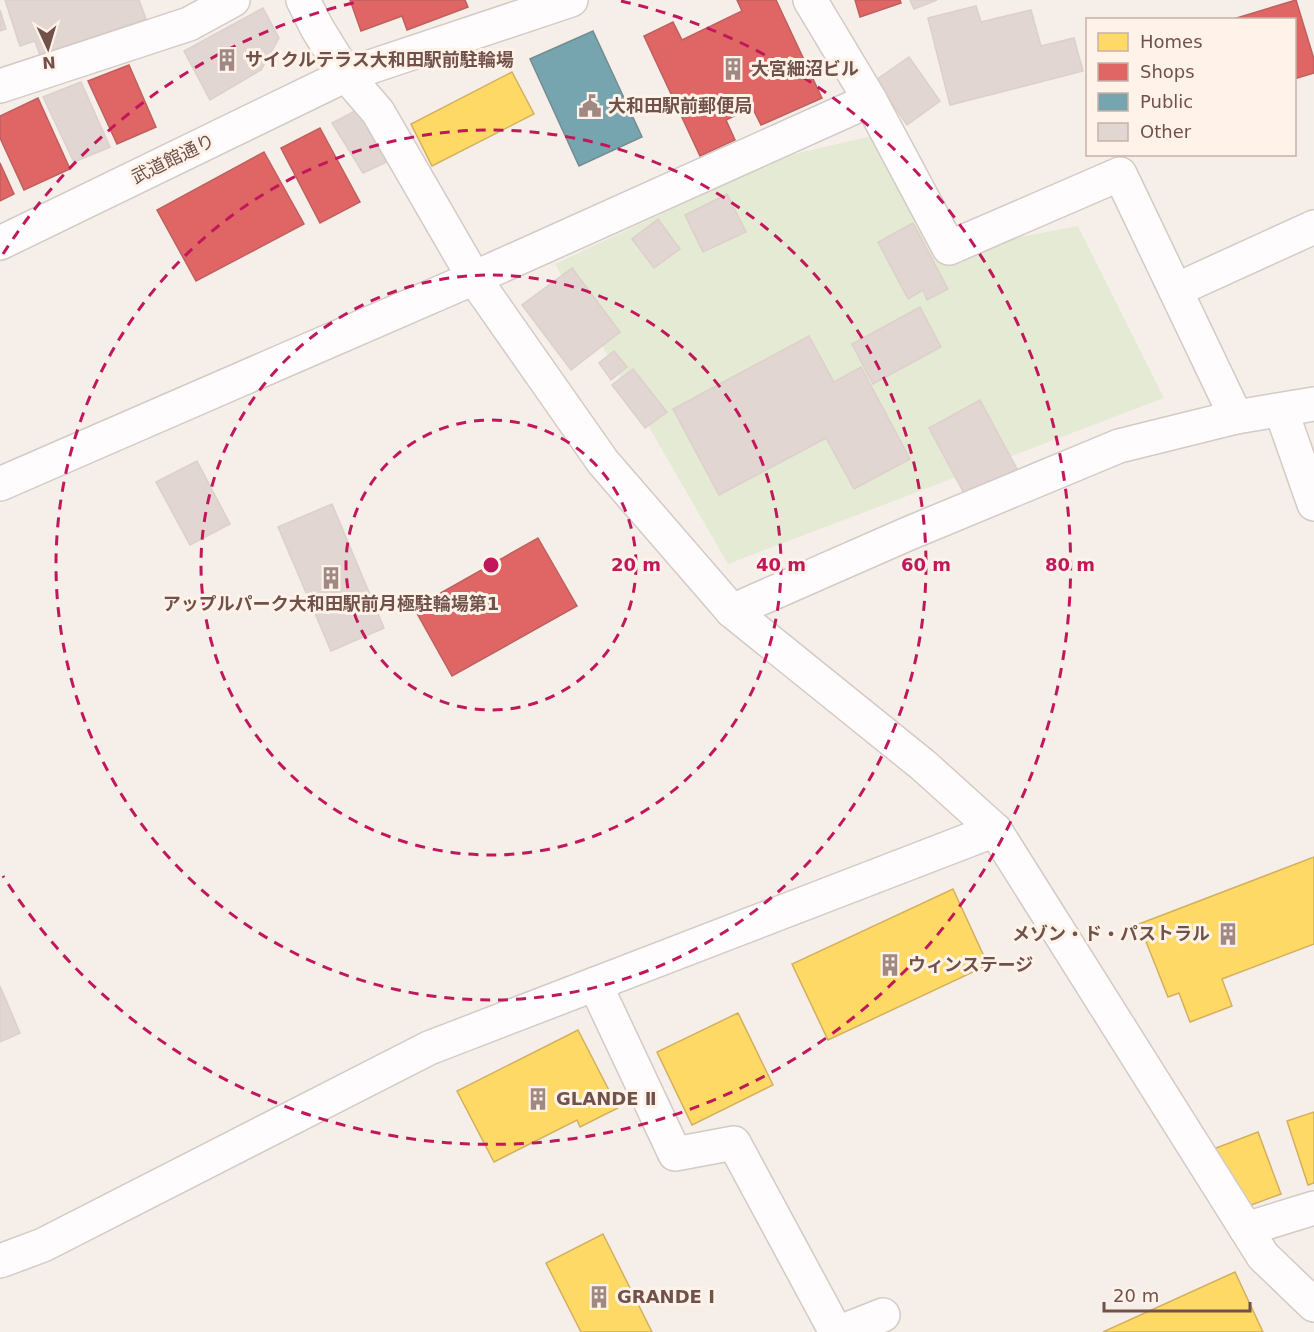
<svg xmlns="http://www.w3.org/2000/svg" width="1314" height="1332" viewBox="0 0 1314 1332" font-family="'DejaVu Sans','Noto Sans JP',sans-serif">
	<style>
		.green { fill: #e5ead4 }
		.homes { fill: #ffd966; stroke: #d4b05e; stroke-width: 1.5 }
		.shops { fill: #e06666; stroke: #bf605e; stroke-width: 1.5 }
		.public { fill: #76a5af; stroke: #748c91; stroke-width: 1.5 }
		.building { fill: #e1d6d1; stroke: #ddd0cb; stroke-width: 1.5 }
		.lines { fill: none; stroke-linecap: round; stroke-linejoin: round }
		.minor-casing { stroke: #d4cac6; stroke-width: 36 }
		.minor { stroke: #fefcfc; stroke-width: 33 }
		.ring { fill: none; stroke: #c2185b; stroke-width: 3; stroke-dasharray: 10 8 }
		.labels { text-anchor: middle; stroke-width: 6; stroke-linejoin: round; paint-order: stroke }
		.poi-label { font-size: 18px; font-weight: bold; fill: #71524b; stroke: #fef2e9; text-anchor: start }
		.street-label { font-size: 18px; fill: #71524b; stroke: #fef2e9 }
		.centre { fill: #c2185b; stroke: #fef2e9; stroke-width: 3 }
		.ring-label { font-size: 18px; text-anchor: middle; font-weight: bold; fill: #c2185b; stroke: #fef2e9; stroke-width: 6; stroke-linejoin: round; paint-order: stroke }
	</style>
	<rect width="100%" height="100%" fill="#f5eee9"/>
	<polygon class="green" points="880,134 942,252 1078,226 1164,398 728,564 555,264 782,157"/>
	<g class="homes">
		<polygon points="512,72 534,114 432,166 411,124"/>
		<polygon points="1314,857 1314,944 1222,979 1232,1006 1190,1022 1179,993 1168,997 1139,924"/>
		<polygon points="953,889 988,965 828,1040 792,964"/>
		<polygon points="738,1013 773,1085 692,1125 657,1052"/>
		<polygon points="578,1030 618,1108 580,1127 577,1120 494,1162 457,1091"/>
		<polygon points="1314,1112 1314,1183 1308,1185 1287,1121"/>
		<polygon points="1258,1132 1281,1194 1243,1208 1211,1150"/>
		<polygon points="603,1234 652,1332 581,1332 546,1263"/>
		<polygon points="1235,1272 1263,1332 1103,1332"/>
	</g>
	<g class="shops">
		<polygon points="350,0 465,0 468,7 407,30 402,16 361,31"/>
		<polygon points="737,0 776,0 822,98 761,125 752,107 726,120 735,140 700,156 644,36 673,22 682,40 742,11"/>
		<polygon points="855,0 900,0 901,3 860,17"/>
		<polygon points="1296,0 1314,59 1314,73 1294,79 1294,20 1230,20"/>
		<polygon points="129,65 156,127 117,144 88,81"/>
		<polygon points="38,98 70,169 24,190 0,138 0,116"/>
		<polygon points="320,128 360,202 320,223 281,148"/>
		<polygon points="264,152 304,224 196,281 157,210"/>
		<polygon points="0,163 14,194 0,201"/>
		<polygon points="538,538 577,606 452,676 414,608"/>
	</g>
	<polygon class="public" points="593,31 642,137 579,166 530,59"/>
	<g class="building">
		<polygon points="5,0 139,0 146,19 40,55 35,41 20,46"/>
		<polygon points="910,0 937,0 914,9"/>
		<polygon points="976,6 981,22 1031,10 1041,46 1074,38 1083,71 950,105 928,18"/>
		<polygon points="263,8 279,38 261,70 210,100 184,51"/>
		<polygon points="0,10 6,29 0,31"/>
		<polygon points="909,57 940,101 907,125 876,80"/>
		<polygon points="81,82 110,147 74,162 43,97"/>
		<polygon points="357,110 387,162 363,173 332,123"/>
		<polygon points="727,194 746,232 703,252 685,215"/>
		<polygon points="658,219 680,249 654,268 632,239"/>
		<polygon points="913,223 948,289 927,300 923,290 908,299 878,242"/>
		<polygon points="572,268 620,332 571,370 522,305"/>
		<polygon points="920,307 941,347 873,384 852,344"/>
		<polygon points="809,336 834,382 861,367 910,459 854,489 826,438 719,495 673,409"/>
		<polygon points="614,351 627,367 611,380 599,363"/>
		<polygon points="633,369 667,412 645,428 612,385"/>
		<polygon points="980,400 1017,469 966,497 929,428"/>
		<polygon points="197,461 230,524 190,545 156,482"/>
		<polygon points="332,504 384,628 331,651 278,527"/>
		<polygon points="0,986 20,1033 0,1042"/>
	</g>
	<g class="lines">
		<g class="minor-casing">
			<g id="minor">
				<polyline points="303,0 317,28 346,75 378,112 474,278 603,462 732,611 923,765 995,830 1263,1256 1314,1305"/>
				<polyline points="0,86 189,24 233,0"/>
				<polyline points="870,100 949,248 1120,174 1236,417"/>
				<polyline points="0,243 346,75 571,0"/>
				<polyline points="1176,290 1314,227"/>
				<polyline points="1281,410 1314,504"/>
				<polyline points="0,484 474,278 870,100 810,0"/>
				<polyline points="732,611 905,535 1119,446 1236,417 1314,404"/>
				<polyline points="595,984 675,1154 734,1143 836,1332"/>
				<polyline points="1246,1229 1314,1208"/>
				<polyline points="0,1261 43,1245 429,1048 995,830"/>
				<polyline points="840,1332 883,1315"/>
			</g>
		</g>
		<use href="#minor" class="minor"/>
	</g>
	<g class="ring">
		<circle cx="491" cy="565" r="145"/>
		<circle cx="491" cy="565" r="290"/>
		<circle cx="491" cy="565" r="435"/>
		<path d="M3 254A579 579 0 0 1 361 1M621 1A579 579 0 1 1 3 876"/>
	</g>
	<defs>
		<g id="building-bare" transform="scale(1.8)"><path d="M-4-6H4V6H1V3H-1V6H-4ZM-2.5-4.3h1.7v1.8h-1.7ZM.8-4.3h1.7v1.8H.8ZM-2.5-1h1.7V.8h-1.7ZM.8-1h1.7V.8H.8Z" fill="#9f8982" stroke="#fef2e9" stroke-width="2.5" paint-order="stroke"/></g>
		<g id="civic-bare" transform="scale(1.8)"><path d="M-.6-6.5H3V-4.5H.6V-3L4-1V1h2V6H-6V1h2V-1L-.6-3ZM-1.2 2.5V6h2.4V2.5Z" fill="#9f8982" stroke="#fef2e9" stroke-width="2.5" paint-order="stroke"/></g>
	</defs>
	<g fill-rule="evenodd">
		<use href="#building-bare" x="227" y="60"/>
		<use href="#building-bare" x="733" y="69"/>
		<use href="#civic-bare" x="590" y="106"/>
		<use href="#building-bare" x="331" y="578"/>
		<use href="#building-bare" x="1228" y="934"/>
		<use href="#building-bare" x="890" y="965"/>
		<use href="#building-bare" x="538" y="1099"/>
		<use href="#building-bare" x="599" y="1297"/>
	</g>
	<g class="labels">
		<g class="poi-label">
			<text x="245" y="66">サイクルテラス大和田駅前駐輪場</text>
			<text x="751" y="75">大宮細沼ビル</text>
			<text x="608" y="112">大和田駅前郵便局</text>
			<text x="331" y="610" text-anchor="middle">アップルパーク大和田駅前月極駐輪場第1</text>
			<text x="1210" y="940" text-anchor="end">メゾン・ド・パストラル</text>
			<text x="908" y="971">ウィンステージ</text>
			<text x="556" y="1105">GLANDE Ⅱ</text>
			<text x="617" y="1303">GRANDE Ⅰ</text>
		</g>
		<g class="street-label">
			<text transform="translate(173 159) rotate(-26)" y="6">武道館通り</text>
		</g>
	</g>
	<circle cx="491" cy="565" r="9" class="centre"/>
	<g class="ring-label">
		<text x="636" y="571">20 m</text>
		<text x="781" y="571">40 m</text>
		<text x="926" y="571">60 m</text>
		<text x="1070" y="571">80 m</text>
	</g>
	<rect x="1086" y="18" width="210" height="138" fill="#fef2e9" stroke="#c6b2aa" stroke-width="1.5"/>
	<rect x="1098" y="33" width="30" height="18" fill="#ffd966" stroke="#c6b2aa" stroke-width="1.5"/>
	<text x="1140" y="48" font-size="18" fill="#71524b">Homes</text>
	<rect x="1098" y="63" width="30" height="18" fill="#e06666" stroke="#c6b2aa" stroke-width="1.5"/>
	<text x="1140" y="78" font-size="18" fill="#71524b">Shops</text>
	<rect x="1098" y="93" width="30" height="18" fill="#76a5af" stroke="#c6b2aa" stroke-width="1.5"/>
	<text x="1140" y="108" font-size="18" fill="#71524b">Public</text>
	<rect x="1098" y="123" width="30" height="18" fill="#e1d6d1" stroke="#c6b2aa" stroke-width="1.5"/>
	<text x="1140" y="138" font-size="18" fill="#71524b">Other</text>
	<g transform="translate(48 48) rotate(176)" stroke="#fef2e9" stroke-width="4.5" paint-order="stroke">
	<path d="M0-4.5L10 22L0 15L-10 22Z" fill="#71524b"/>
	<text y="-9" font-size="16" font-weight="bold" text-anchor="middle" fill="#71524b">N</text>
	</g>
	<path d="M1104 1302v9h146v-9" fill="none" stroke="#71524b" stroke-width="3"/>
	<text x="1113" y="1302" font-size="18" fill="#71524b" stroke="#fef2e9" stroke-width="4.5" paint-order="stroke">20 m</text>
</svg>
